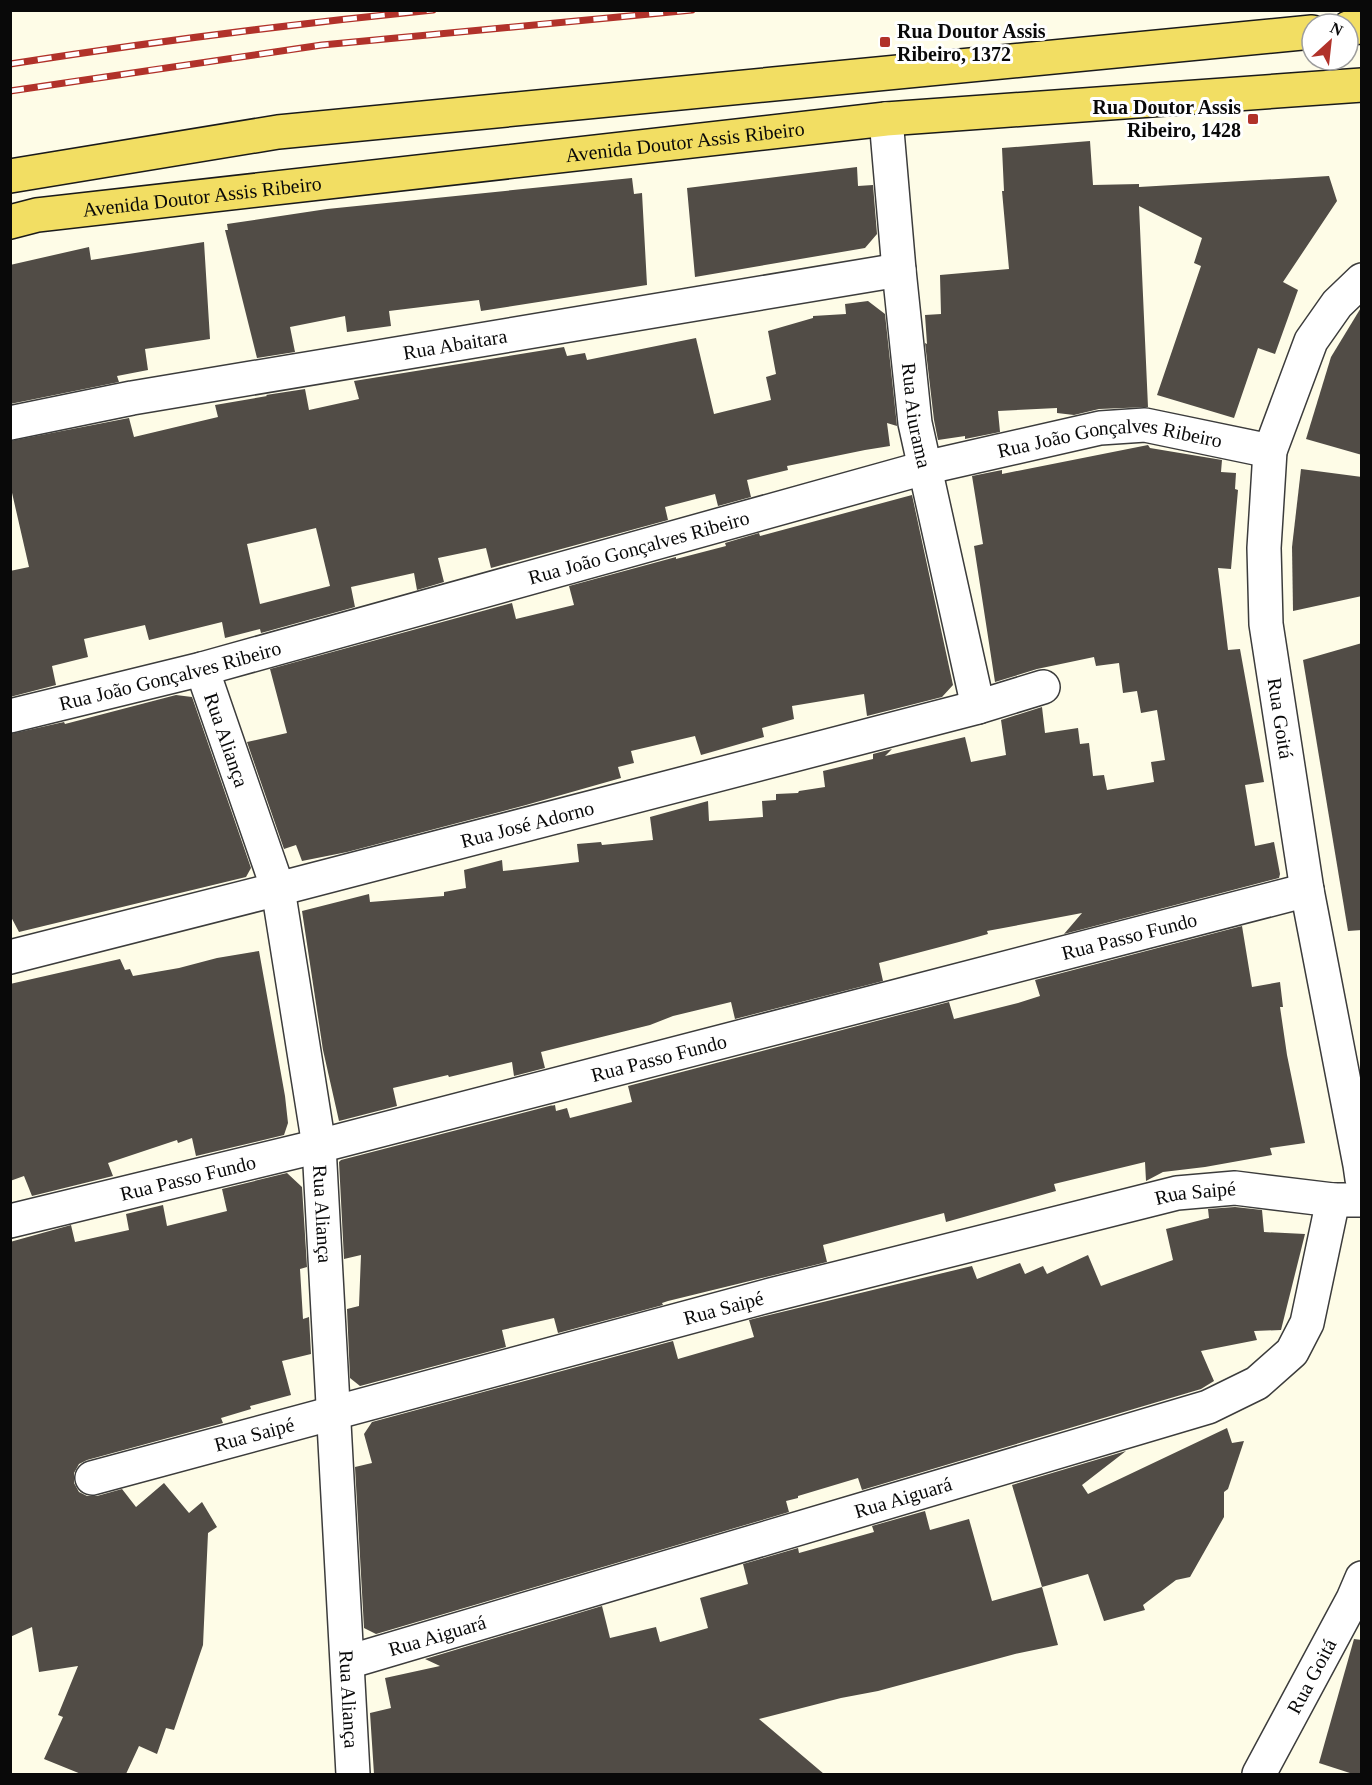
<svg xmlns="http://www.w3.org/2000/svg" width="1372" height="1785" viewBox="0 0 1372 1785" font-family="Georgia,serif">
	<style>
		.building { fill: #514c46; fill-rule: evenodd }
		.lines { fill: none; stroke-linecap: round; stroke-linejoin: round }
		.minor-casing { stroke: #3c3c3c; stroke-width: 36 }
		.primary-casing { stroke: #1a1a1a; stroke-width: 36 }
		.minor { stroke: #fff; stroke-width: 33 }
		.primary { stroke: #f2de63; stroke-width: 33 }
		.rail-casing { stroke: #b1322a; stroke-width: 7 }
		.rail { stroke: #fff; stroke-width: 4.5; stroke-dasharray: 14; stroke-linecap: butt }
		.poi-dot { fill: #b1322a; stroke: #fff; stroke-width: 2 }
		.labels { text-anchor: middle; stroke-width: 6; stroke-linejoin: round; paint-order: stroke }
		.poi-label { font-size: 20px; font-weight: bold; fill: #090909; stroke: #fff; text-anchor: start }
		.street-label { font-size: 20px; fill: #090909; stroke: #fff }
	</style>
	<rect width="100%" height="100%" fill="#fefce7"/>
	<g class="building">
		<polygon points="1090,141 1093,185 1139,184 1139,187 1329,176 1337,201 1283,282 1298,290 1275,354 1258,348 1234,418 1157,395 1201,266 1194,263 1202,238 1139,206 1148,407 1099,409 1074,415 1057,413 1057,408 998,411 1000,432 965,439 965,436 938,440 934,420 925,343 927,344 925,315 941,314 940,275 1009,269 1002,191 1004,191 1002,148"/>
		<polygon points="857,167 858,186 873,185 877,234 865,248 695,277 687,188"/>
		<polygon points="632,178 634,194 642,193 647,285 481,311 479,300 389,311 391,326 347,332 345,316 290,327 295,352 257,358 225,230 228,230 227,224 327,209"/>
		<polygon points="204,242 210,339 145,349 148,370 117,376 119,382 10,404 10,265 89,247 91,260"/>
		<path d="M868 301 885 314 897 426 887 423 890 446 865 450 787 466 788 470 747 480 751 497 718 506 715 494 665 507 668 520 491 568 486 548 438 558 444 582 417 590 414 573 351 587 355 607 261 633 260 629 225 638 222 622 149 640 145 625 84 639 88 657 52 666 56 685 10 697V571L29 567 10 484V441L129 418 134 437 218 417 215 405 267 396 266 395 305 389 309 410 359 399 354 381 564 347 567 356 585 353 587 360 696 338 714 414 771 400 766 377 776 374 768 331 813 318V316L846 314 845 304ZM316 528 330 586 260 604 247 544Z"/>
		<polygon points="1362,306 1362,455 1306,439 1331,357"/>
		<polygon points="1148,445 1150,448 1222,460 1221,472 1236,473 1235,489 1238,490 1231,569 1218,568 1228,650 1240,649 1264,782 1245,785 1255,846 1274,842 1280,874 1279,878 1064,934 1082,913 987,931 988,934 959,942 879,963 883,981 735,1019 731,1002 673,1016 650,1025 541,1052 545,1068 514,1076 512,1062 449,1077 448,1075 393,1088 397,1106 339,1121 323,1050 302,911 369,894 370,902 444,896 444,892 466,888 464,870 502,860 503,871 579,862 577,844 601,842 602,845 653,840 650,817 708,801 709,821 763,817 762,801 776,800 776,794 798,793 799,791 825,787 823,771 873,759 873,754 892,749 885,756 965,737 971,762 1006,755 1001,720 1042,707 1045,733 1078,728 1080,744 1089,743 1093,776 1104,775 1107,790 1154,782 1151,762 1165,760 1157,710 1141,713 1137,691 1123,693 1119,663 1096,666 1094,657 1037,669 995,682 974,546 983,544 972,476 1002,470 1002,474"/>
		<polygon points="1301,469 1362,477 1362,596 1293,611 1292,547"/>
		<polygon points="912,495 953,685 942,697 867,716 864,694 792,706 794,719 762,728 764,737 701,755 695,736 631,751 634,763 618,767 621,778 526,805 347,852 302,861 296,845 284,849 247,742 287,733 270,669 512,603 516,619 574,605 569,586 676,557 676,559 726,546 725,543 759,533 760,536"/>
		<polygon points="1362,643 1362,930 1348,931 1303,660"/>
		<polygon points="176,695 192,697 251,868 246,877 19,932 10,915 10,734 64,722 65,724"/>
		<polygon points="1242,926 1252,987 1280,982 1283,1007 1280,1007 1287,1055 1305,1143 1270,1148 1272,1155 1205,1167 1163,1172 1146,1181 1145,1162 1054,1184 1056,1191 946,1222 944,1213 823,1245 827,1262 668,1301 662,1303 663,1305 558,1333 554,1318 502,1330 506,1347 360,1386 350,1378 347,1309 359,1306 361,1255 344,1259 339,1162 341,1160 553,1105 551,1106 555,1105 556,1111 567,1108 570,1118 632,1102 628,1086 949,1002 954,1019 1018,1003 1040,996 1035,980"/>
		<polygon points="259,951 285,1096 288,1123 284,1135 196,1156 192,1138 178,1143 177,1140 108,1163 113,1176 32,1196 24,1176 10,1181 10,984 120,959 125,970 130,969 133,976 179,968 217,958"/>
		<polygon points="287,1173 302,1187 307,1267 300,1269 303,1319 309,1317 311,1354 282,1361 291,1395 250,1406 251,1409 221,1418 223,1423 87,1460 79,1464 74,1473 74,1483 79,1492 87,1496 97,1496 122,1489 136,1507 164,1483 189,1513 202,1502 217,1527 208,1533 203,1645 174,1730 166,1728 157,1754 139,1746 126,1774 81,1774 44,1759 63,1717 58,1715 78,1666 39,1672 32,1627 10,1637 10,1242 71,1225 75,1242 129,1230 126,1214 163,1205 167,1226 227,1211 222,1189"/>
		<polygon points="1235,1207 1262,1210 1264,1232 1305,1234 1281,1330 1254,1331 1257,1340 1201,1351 1214,1381 1201,1389 862,1490 858,1478 798,1496 798,1498 786,1501 789,1512 376,1634 364,1628 355,1467 372,1463 364,1434 372,1422 673,1341 678,1359 754,1337 749,1320 972,1266 977,1279 1020,1263 1025,1274 1043,1266 1047,1274 1088,1255 1101,1286 1173,1260 1166,1229 1209,1218 1208,1209"/>
		<polygon points="1227,1428 1232,1443 1244,1441 1228,1489 1224,1492 1224,1517 1190,1577 1176,1580 1143,1605 1145,1610 1104,1621 1088,1574 1042,1587 1058,1645 1015,1654 878,1691 841,1698 759,1719 824,1774 374,1774 370,1713 391,1708 385,1678 440,1666 425,1659 602,1606 610,1638 656,1627 660,1642 708,1628 700,1598 748,1584 743,1564 798,1548 799,1553 874,1532 872,1526 925,1511 930,1530 969,1519 992,1601 1042,1587 1012,1485 1126,1451 1082,1485 1088,1494"/>
		<polygon points="1354,1639 1362,1640 1362,1774 1353,1774 1319,1763"/>
	</g>
	<g class="lines">
		<g class="minor-casing">
			<g id="minor">
				<path id="s1" d="M886 119 899 270 915 423 978 707"/>
				<path id="s2" d="M1362 280 1337 304 1311 341 1270 451 1264 548 1266 624 1307 890 1360 1165 1362 1179"/>
				<path id="s3" d="M10 423 132 398 899 270"/>
				<path id="s4" d="M202 669 278 889 319 1146 353 1774"/>
				<path id="s5" d="M10 716 202 669 924 468 1100 428 1145 425 1270 451"/>
				<path id="s6" d="M10 957 278 889 978 707 1043 687"/>
				<path id="s7" d="M10 1221 319 1146 1307 890"/>
				<path id="s8" d="M92 1478 771 1295 1177 1193 1235 1188 1333 1200H1362"/>
				<path id="s9" d="M348 1662 1208 1407 1257 1383 1292 1352 1307 1323 1333 1200"/>
				<path id="s10" d="M1259 1774 1353 1599 1362 1578"/>
			</g>
		</g>
		<g class="primary-casing">
			<g id="primary">
				<polyline points="1348,28 1362,27"/>
				<polyline points="10,176 278,132 1312,32"/>
				<path id="s11" d="M10 222 37 215 886 119 1362 85"/>
			</g>
		</g>
		<use href="#minor" class="minor"/>
		<use href="#primary" class="primary"/>
		<g class="rail-casing">
			<g id="rail">
				<path d="M10 64C151 42 291 24 433 10"/>
				<polyline points="10,91 322,45 692,10"/>
			</g>
		</g>
		<use href="#rail" class="rail"/>
	</g>
	<g class="poi-dot">
		<rect x="879" y="36" width="12" height="12" rx="3"/>
		<rect x="1247" y="113" width="12" height="12" rx="3"/>
	</g>
	<g class="labels">
		<g class="poi-label">
			<text x="897" y="38">Rua Doutor Assis<tspan x="897" dy="23">Ribeiro, 1372</tspan></text>
			<text x="1241" y="114" text-anchor="end">Rua Doutor Assis<tspan x="1241" dy="23">Ribeiro, 1428</tspan></text>
		</g>
		<g class="street-label">
			<text dy="7" stroke="none"><textPath href="#s11" startOffset="680">Avenida Doutor Assis Ribeiro</textPath></text>
			<text dy="7" stroke="none"><textPath href="#s11" startOffset="194">Avenida Doutor Assis Ribeiro</textPath></text>
			<text dy="7" stroke="none"><textPath href="#s3" startOffset="452">Rua Abaitara</textPath></text>
			<text dy="7" stroke="none"><textPath href="#s1" startOffset="298">Rua Aiurama</textPath></text>
			<text dy="7" stroke="none"><textPath href="#s5" startOffset="1137">Rua João Gonçalves Ribeiro</textPath></text>
			<text dy="7" stroke="none"><textPath href="#s5" startOffset="651">Rua João Gonçalves Ribeiro</textPath></text>
			<text dy="7" stroke="none"><textPath href="#s5" startOffset="165">Rua João Gonçalves Ribeiro</textPath></text>
			<text dy="7" stroke="none"><textPath href="#s2" startOffset="466">Rua Goitá</textPath></text>
			<text dy="7" stroke="none"><textPath href="#s4" startOffset="75">Rua Aliança</textPath></text>
			<text dy="7" stroke="none"><textPath href="#s6" startOffset="534">Rua José Adorno</textPath></text>
			<text dy="7" stroke="none"><textPath href="#s7" startOffset="1155">Rua Passo Fundo</textPath></text>
			<text dy="7" stroke="none"><textPath href="#s7" startOffset="669">Rua Passo Fundo</textPath></text>
			<text dy="7" stroke="none"><textPath href="#s7" startOffset="183">Rua Passo Fundo</textPath></text>
			<text dy="7" stroke="none"><textPath href="#s8" startOffset="1140">Rua Saipé</textPath></text>
			<text dy="7" stroke="none"><textPath href="#s4" startOffset="561">Rua Aliança</textPath></text>
			<text dy="7" stroke="none"><textPath href="#s8" startOffset="654">Rua Saipé</textPath></text>
			<text dy="7" stroke="none"><textPath href="#s8" startOffset="168">Rua Saipé</textPath></text>
			<text dy="7" stroke="none"><textPath href="#s9" startOffset="579">Rua Aiguará</textPath></text>
			<text dy="7" stroke="none"><textPath href="#s9" startOffset="93">Rua Aiguará</textPath></text>
			<text dy="7" stroke="none"><textPath href="#s10" startOffset="111">Rua Goitá</textPath></text>
			<text dy="7" stroke="none"><textPath href="#s4" startOffset="1047">Rua Aliança</textPath></text>
		</g>
	</g>
	<rect width="1372" height="1785" fill="none" stroke="#090909" stroke-width="24"/>
	<g transform="translate(1330 42) rotate(27)"><circle r="28" fill="#ffffff" stroke="#9d9d9d" stroke-width="1.5"/>
	<path d="M0-4.5L10 22L0 15L-10 22Z" fill="#b1322a"/>
	<text y="-9" font-size="16" font-weight="bold" text-anchor="middle" fill="#090909">N</text>
	</g>
</svg>
